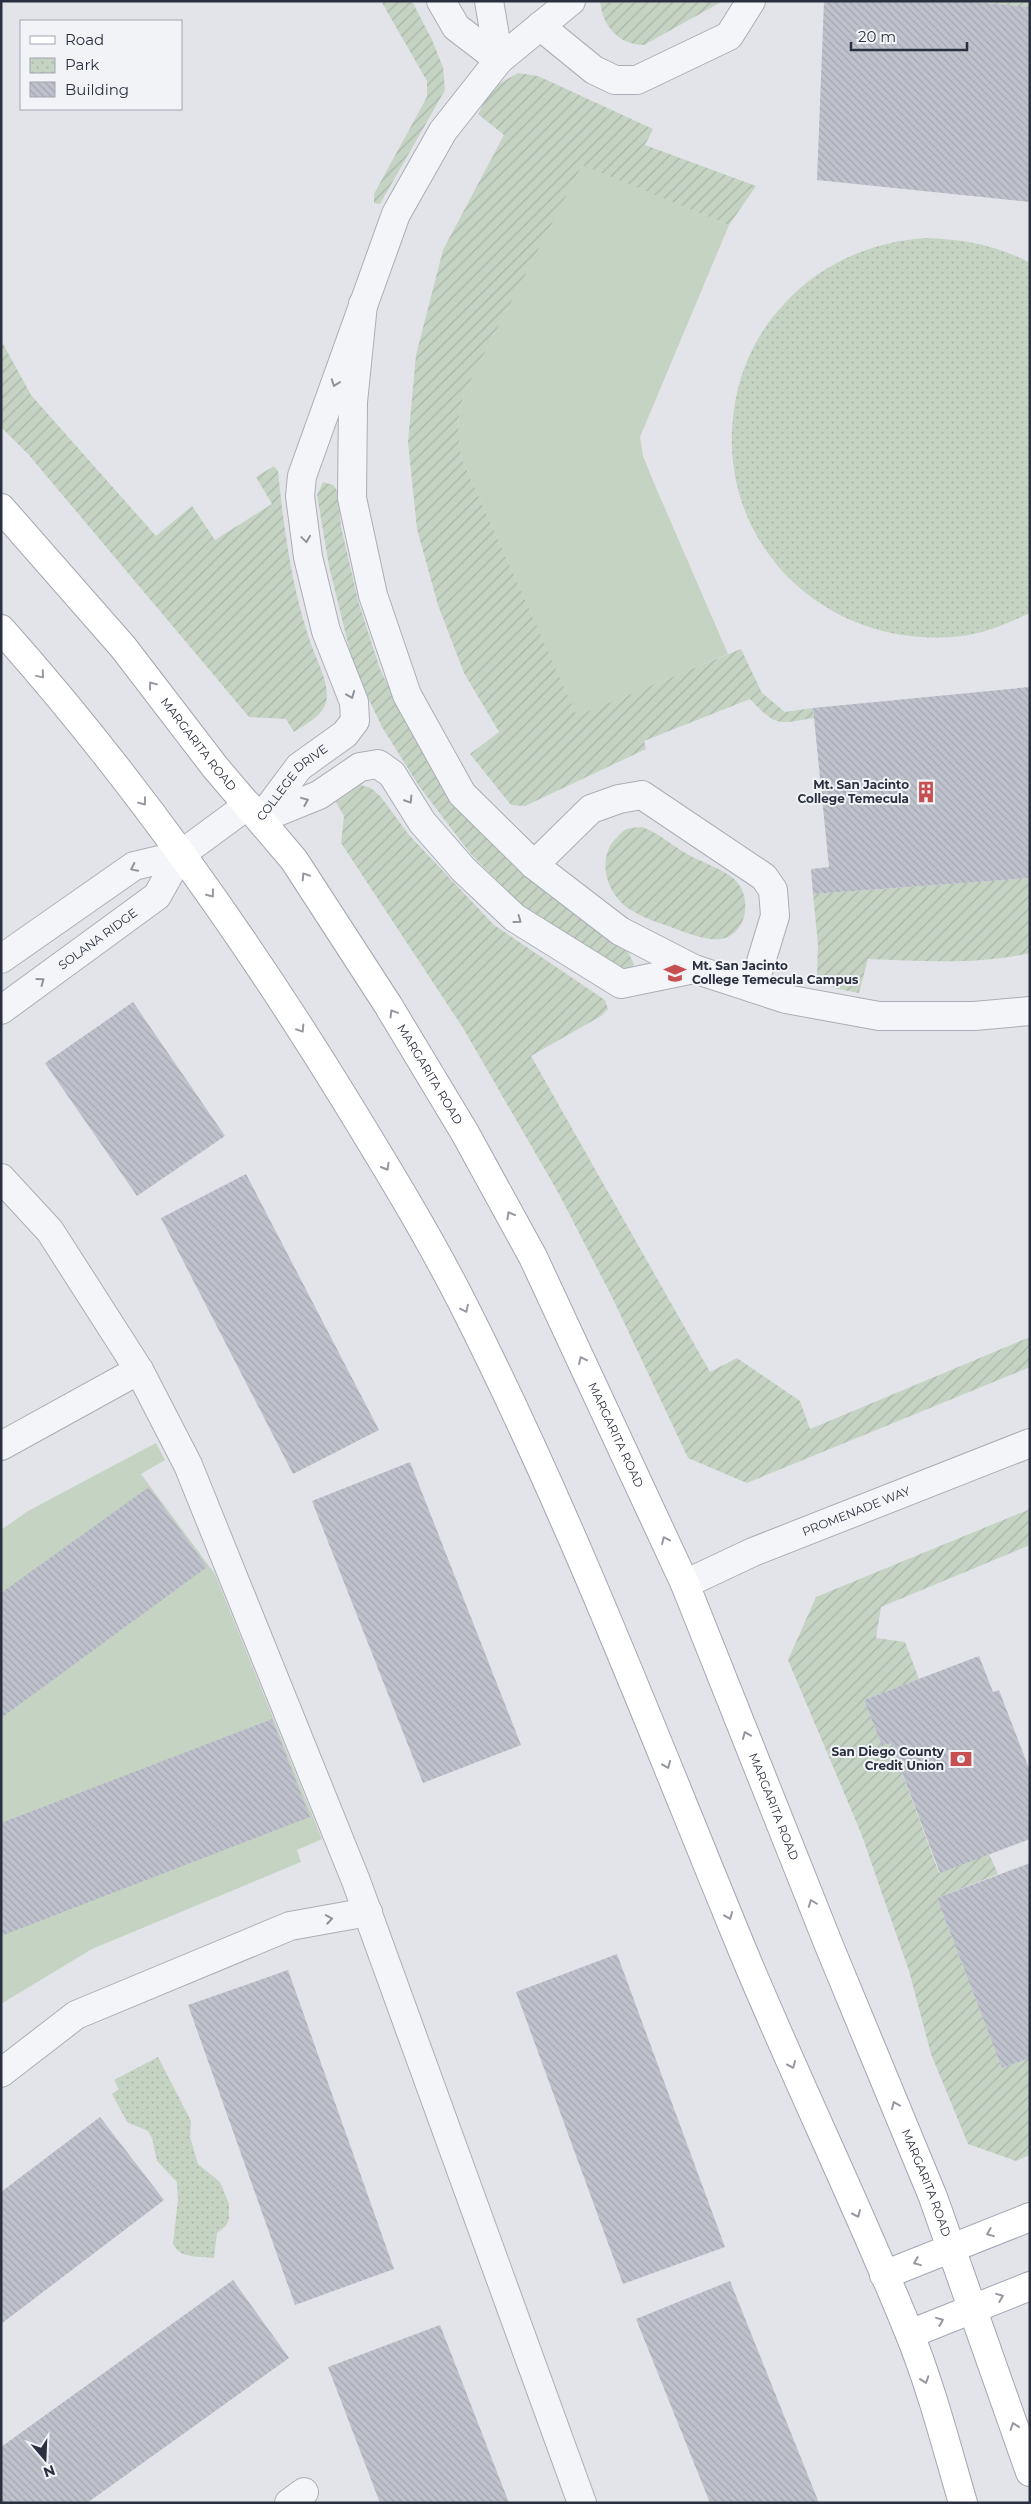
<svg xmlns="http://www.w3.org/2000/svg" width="1031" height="2504" viewBox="0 0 1031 2504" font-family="Montserrat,sans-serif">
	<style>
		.grass { fill: #c5d3c3 }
		.park { fill: url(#park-dots) }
		.garden { fill: url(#garden-furrows) }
		.building { fill: url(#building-back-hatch) }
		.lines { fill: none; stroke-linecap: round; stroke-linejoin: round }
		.minor-casing { stroke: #abaeb6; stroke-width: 30 }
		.major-casing { stroke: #a2a6b4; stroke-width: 30 }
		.minor { stroke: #f4f5f8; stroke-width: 28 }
		.major { stroke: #fff; stroke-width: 28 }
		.oneway { stroke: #90929c }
		.oneway2 { stroke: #9598a0 }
		.labels { text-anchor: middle; stroke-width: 4; stroke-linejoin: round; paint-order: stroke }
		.street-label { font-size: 12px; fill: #2b3040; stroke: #f1f3f7 }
		.poi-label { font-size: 12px; font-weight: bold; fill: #2b3040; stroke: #f1f3f7; text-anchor: end }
	</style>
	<defs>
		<pattern id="park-dots" width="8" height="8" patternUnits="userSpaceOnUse" patternTransform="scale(1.25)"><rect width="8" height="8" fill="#c5d3c3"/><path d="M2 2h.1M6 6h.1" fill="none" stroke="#a9b5a9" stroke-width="1.8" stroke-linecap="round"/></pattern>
		<pattern id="garden-furrows" width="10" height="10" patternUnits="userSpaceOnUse" patternTransform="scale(1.25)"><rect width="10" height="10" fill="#c5d3c3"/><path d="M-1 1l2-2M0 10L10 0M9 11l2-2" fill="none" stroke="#a9b5a9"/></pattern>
		<pattern id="building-back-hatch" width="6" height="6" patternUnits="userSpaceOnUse" patternTransform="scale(1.25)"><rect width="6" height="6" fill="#bfc2cc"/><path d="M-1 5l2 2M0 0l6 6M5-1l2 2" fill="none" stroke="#a4a7b0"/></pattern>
	</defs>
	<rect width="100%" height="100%" fill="#e2e4e9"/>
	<g class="grass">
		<path d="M582 164 729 225 640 437 643 456 654 483 728 654 577 717 461 457C458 430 456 414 466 389Z"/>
		<polygon points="156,1443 165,1460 141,1474 215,1574 322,1839 297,1850 301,1862 92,1949 1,2004 1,1530 28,1511"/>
	</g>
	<g class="park">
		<path d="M925 238C962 239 997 245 1030 263V613C1005 625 979 636 951 637 822 646 715 541 734 410 739 370 757 332 785 303 822 263 871 242 925 238Z"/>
		<path d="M158 2057 191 2121 190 2137 198 2164 220 2182 229 2204V2219L226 2226 217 2233 214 2258C199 2256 178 2259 173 2243L178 2200 177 2182 157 2161 152 2138 148 2131 127 2122 112 2094 119 2089 114 2080Z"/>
	</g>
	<g class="garden">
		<polygon points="381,1 412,1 432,40 443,67 445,90 380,204 374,203 374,194 427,97 427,81"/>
		<path d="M600 1H723L644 45C618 45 602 25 600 1Z"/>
		<polygon points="965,1 1030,1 1030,7"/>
		<path d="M518 73 538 76 653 129 645 145 756 186 729 225 582 165 466 389C456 414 458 430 461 457L577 716 741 649 762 693 785 712 813 708 814 718C778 724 776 727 750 699L644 741 646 749 525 806 511 805 470 754 499 732 464 673 438 605 417 529 408 442 416 355 443 250 504 135 478 114 492 88Z"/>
		<path d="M1 340 31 395 156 536 192 506 215 540 272 504 256 477 274 466 278 471C284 530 292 591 312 647 318 663 330 685 326 702 323 716 306 724 294 732L286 719 249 717 28 454 1 427Z"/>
		<polygon points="323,482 333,485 338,492 341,527 359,604 380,669 408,726 438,776 487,837 548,895 627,950 634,964 631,969 616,971 521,905 470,853 419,786 382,727 354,668 329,566 317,495"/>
		<polygon points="360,785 371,788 381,797 409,835 494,925 605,1000 608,1009 601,1016 531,1056 710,1372 737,1358 800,1401 810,1429 1030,1337 1030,1367 747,1483 688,1458 613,1299 559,1194 463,1028 341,843 344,816 336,802"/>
		<path d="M642 827C659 833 671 845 687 854 701 862 721 868 734 879 751 894 749 927 728 937 715 943 696 936 684 932 667 925 646 920 631 910 606 895 595 857 618 836 620 834 623 830 627 829 631 827 637 828 642 827Z"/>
		<path d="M1030 878V953C977 965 923 961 868 959L859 993 838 989 821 982 817 975 818 945 813 894Z"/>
		<polygon points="1030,1509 1030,1545 881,1607 876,1638 905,1642 919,1679 864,1700 882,1746 891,1743 939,1873 989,1854 998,1874 937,1898 1002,2068 1030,2058 1030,2155 1016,2161 968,2144 931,2054 909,1971 861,1833 788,1660 816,1597"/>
	</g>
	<g class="building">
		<polygon points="824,1 965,1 1030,7 1030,202 817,180"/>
		<polygon points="1030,687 1030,878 813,894 811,869 829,867 813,708"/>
		<polygon points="133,1002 225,1136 137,1196 45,1063"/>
		<polygon points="246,1174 379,1430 293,1474 161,1218"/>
		<polygon points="410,1462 521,1745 423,1783 312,1501"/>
		<polygon points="149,1487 207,1567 1,1718 1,1593"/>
		<polygon points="979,1656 993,1692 999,1690 1030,1771 1030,1839 940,1873 891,1743 882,1746 864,1700"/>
		<polygon points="272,1719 310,1817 1,1936 1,1823"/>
		<polygon points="1030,1863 1030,2058 1002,2068 937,1898"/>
		<polygon points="617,1954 725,2247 623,2284 516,1992"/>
		<polygon points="288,1970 394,2269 295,2305 188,2005"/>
		<polygon points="100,2117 164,2200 1,2324 1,2192"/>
		<polygon points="233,2280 289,2358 87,2503 1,2503 1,2447"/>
		<polygon points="730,2281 819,2503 710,2503 636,2319"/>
		<polygon points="440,2325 509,2503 380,2503 328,2367"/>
	</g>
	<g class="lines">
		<g class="minor-casing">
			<g id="minor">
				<polyline points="441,1 456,27 499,60"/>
				<polyline points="489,1 499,60"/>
				<polyline points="540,26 594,70 615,80 637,80 729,36 751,1"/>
				<polyline points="363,304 353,402 352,498 373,595 407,695 462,794 534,865 620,931 694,969 786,999 879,1016 974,1016 1030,1011"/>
				<path id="s1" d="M260 819 299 767 345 734 355 721 354 702 326 631 308 557 300 496 302 476 396 214 443 131 499 60 571 1"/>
				<polyline points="260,819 319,795 360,767 378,764 392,774 422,822 463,869 515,918 621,984 694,969"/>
				<polyline points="534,865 591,809 619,799 642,795 764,877 773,890 775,916 753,988"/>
				<polyline points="1,959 134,866 180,855"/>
				<path id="s2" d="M1 1010 157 896 180 855 248 805"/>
				<polyline points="1,1178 50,1231 139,1370 1,1446"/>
				<polyline points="139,1370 188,1465 356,1881 582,2503"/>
				<path id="s3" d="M685 1584 753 1552 1030 1443"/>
				<polyline points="1,2073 76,2015 290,1926 368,1912"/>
				<polyline points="289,2503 304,2492"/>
			</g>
		</g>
		<g class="major-casing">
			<g id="major">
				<path id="s4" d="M1 508 123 647 215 767 294 860 388 1005 465 1133 533 1257 685 1584 830 1948 933 2197 1030 2472"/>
				<path d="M1 629C131 775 244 935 346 1101 387 1168 428 1235 463 1304 569 1513 653 1733 742 1949 795 2077 856 2202 908 2330 931 2386 946 2445 963 2503"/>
				<polyline points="884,2275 1030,2217"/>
				<polyline points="910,2334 1030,2286"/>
			</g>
		</g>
		<use href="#minor" class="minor"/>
		<use href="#major" class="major"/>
	</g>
	<defs><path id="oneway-chevron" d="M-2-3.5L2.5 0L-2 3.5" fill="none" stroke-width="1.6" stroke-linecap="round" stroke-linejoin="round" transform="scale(1.25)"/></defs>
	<g class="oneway">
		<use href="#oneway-chevron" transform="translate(335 383) rotate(110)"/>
		<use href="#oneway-chevron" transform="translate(306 539) rotate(82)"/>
		<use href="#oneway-chevron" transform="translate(351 695) rotate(68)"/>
		<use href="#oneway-chevron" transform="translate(409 800) rotate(58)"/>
		<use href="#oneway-chevron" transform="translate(305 801) rotate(-22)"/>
		<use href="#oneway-chevron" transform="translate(134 868) rotate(154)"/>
		<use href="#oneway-chevron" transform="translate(518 920) rotate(36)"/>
		<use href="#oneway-chevron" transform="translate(41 981) rotate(-36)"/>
		<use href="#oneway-chevron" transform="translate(329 1919) rotate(-9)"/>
	</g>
	<g class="oneway2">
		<use href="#oneway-chevron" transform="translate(41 675) rotate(50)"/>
		<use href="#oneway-chevron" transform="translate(152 685) rotate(-127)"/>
		<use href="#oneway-chevron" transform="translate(143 802) rotate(53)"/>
		<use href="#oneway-chevron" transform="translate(305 876) rotate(-123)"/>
		<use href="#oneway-chevron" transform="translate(211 894) rotate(52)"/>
		<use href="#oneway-chevron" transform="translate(393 1013) rotate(-121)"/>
		<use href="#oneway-chevron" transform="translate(301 1029) rotate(57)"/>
		<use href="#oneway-chevron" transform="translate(386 1167) rotate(60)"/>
		<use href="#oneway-chevron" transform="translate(510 1215) rotate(-119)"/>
		<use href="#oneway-chevron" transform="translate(465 1309) rotate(64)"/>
		<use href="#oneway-chevron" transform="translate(582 1360) rotate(-115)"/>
		<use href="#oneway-chevron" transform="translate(665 1540) rotate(-115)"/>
		<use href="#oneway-chevron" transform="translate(746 1735) rotate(-112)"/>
		<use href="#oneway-chevron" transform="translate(667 1765) rotate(68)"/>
		<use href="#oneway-chevron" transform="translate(812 1903) rotate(-111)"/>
		<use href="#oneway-chevron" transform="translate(729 1916) rotate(68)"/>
		<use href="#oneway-chevron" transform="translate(792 2065) rotate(66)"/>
		<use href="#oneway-chevron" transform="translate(895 2105) rotate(-113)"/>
		<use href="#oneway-chevron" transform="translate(857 2214) rotate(66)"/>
		<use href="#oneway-chevron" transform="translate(990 2233) rotate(158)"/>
		<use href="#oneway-chevron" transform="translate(917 2262) rotate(158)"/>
		<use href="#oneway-chevron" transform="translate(1000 2297) rotate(-22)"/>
		<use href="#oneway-chevron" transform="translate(940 2321) rotate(-22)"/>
		<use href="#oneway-chevron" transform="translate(925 2380) rotate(71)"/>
		<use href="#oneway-chevron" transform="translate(1014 2426) rotate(-109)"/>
	</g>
	<defs>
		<g id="building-bare" transform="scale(1.725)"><path d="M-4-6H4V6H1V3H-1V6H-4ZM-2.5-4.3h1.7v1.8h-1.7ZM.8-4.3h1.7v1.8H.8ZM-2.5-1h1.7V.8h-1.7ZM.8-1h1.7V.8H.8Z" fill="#c64f51" stroke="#f1f3f7" stroke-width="2.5" paint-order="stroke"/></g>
		<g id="university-bare" transform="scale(1.725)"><path d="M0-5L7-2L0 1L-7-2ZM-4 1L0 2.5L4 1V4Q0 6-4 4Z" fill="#c64f51" stroke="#f1f3f7" stroke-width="2.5" paint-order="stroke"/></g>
		<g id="bank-bare" transform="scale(1.725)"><path d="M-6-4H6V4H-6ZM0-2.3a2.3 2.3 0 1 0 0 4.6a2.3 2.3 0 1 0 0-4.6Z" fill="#c64f51" stroke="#f1f3f7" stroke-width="2.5" paint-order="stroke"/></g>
	</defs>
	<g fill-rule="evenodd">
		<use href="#building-bare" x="926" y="792"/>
		<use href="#university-bare" x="675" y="973"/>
		<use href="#bank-bare" x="961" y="1759"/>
	</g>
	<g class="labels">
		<g class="street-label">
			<text dy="4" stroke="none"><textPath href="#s4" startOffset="308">MARGARITA ROAD</textPath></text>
			<text dy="4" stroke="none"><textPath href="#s1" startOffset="49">COLLEGE DRIVE</textPath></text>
			<text dy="4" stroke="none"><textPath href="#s2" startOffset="120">SOLANA RIDGE</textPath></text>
			<text dy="4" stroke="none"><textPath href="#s4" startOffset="712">MARGARITA ROAD</textPath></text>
			<text dy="4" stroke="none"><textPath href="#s4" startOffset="1118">MARGARITA ROAD</textPath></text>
			<text dy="4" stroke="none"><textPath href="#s3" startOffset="186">PROMENADE WAY</textPath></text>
			<text dy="4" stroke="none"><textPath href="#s4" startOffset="1522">MARGARITA ROAD</textPath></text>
			<text dy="4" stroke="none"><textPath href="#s4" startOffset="1928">MARGARITA ROAD</textPath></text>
		</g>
		<g class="poi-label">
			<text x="909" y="789">Mt. San Jacinto<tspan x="909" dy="14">College Temecula</tspan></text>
			<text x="692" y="970" text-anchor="start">Mt. San Jacinto<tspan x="692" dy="14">College Temecula Campus</tspan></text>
			<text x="944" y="1756">San Diego County<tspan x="944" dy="14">Credit Union</tspan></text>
		</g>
	</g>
	<rect width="1031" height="2504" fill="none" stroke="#2b3040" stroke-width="5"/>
	<rect x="20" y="20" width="162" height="90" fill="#f1f3f7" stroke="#a2a5ae"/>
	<rect x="30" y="36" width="25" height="8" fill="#ffffff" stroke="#a2a5ae"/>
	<text x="65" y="45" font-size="15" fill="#2b3040">Road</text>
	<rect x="30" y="58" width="25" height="15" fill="url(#park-dots)" stroke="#a2a5ae"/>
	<text x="65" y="70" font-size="15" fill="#2b3040">Park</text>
	<rect x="30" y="82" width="25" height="15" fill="url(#building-back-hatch)" stroke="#a2a5ae"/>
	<text x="65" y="95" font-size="15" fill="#2b3040">Building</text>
	<g transform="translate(45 2459) rotate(161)" stroke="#f1f3f7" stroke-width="4" paint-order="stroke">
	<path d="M0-4L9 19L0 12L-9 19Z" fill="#2b3040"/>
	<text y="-8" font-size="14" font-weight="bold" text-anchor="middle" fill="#2b3040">N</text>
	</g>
	<path d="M851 42v8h116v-8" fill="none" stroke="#2b3040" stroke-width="2.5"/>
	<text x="858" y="42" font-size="15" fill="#2b3040" stroke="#f1f3f7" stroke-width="4" paint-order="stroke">20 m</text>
</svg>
